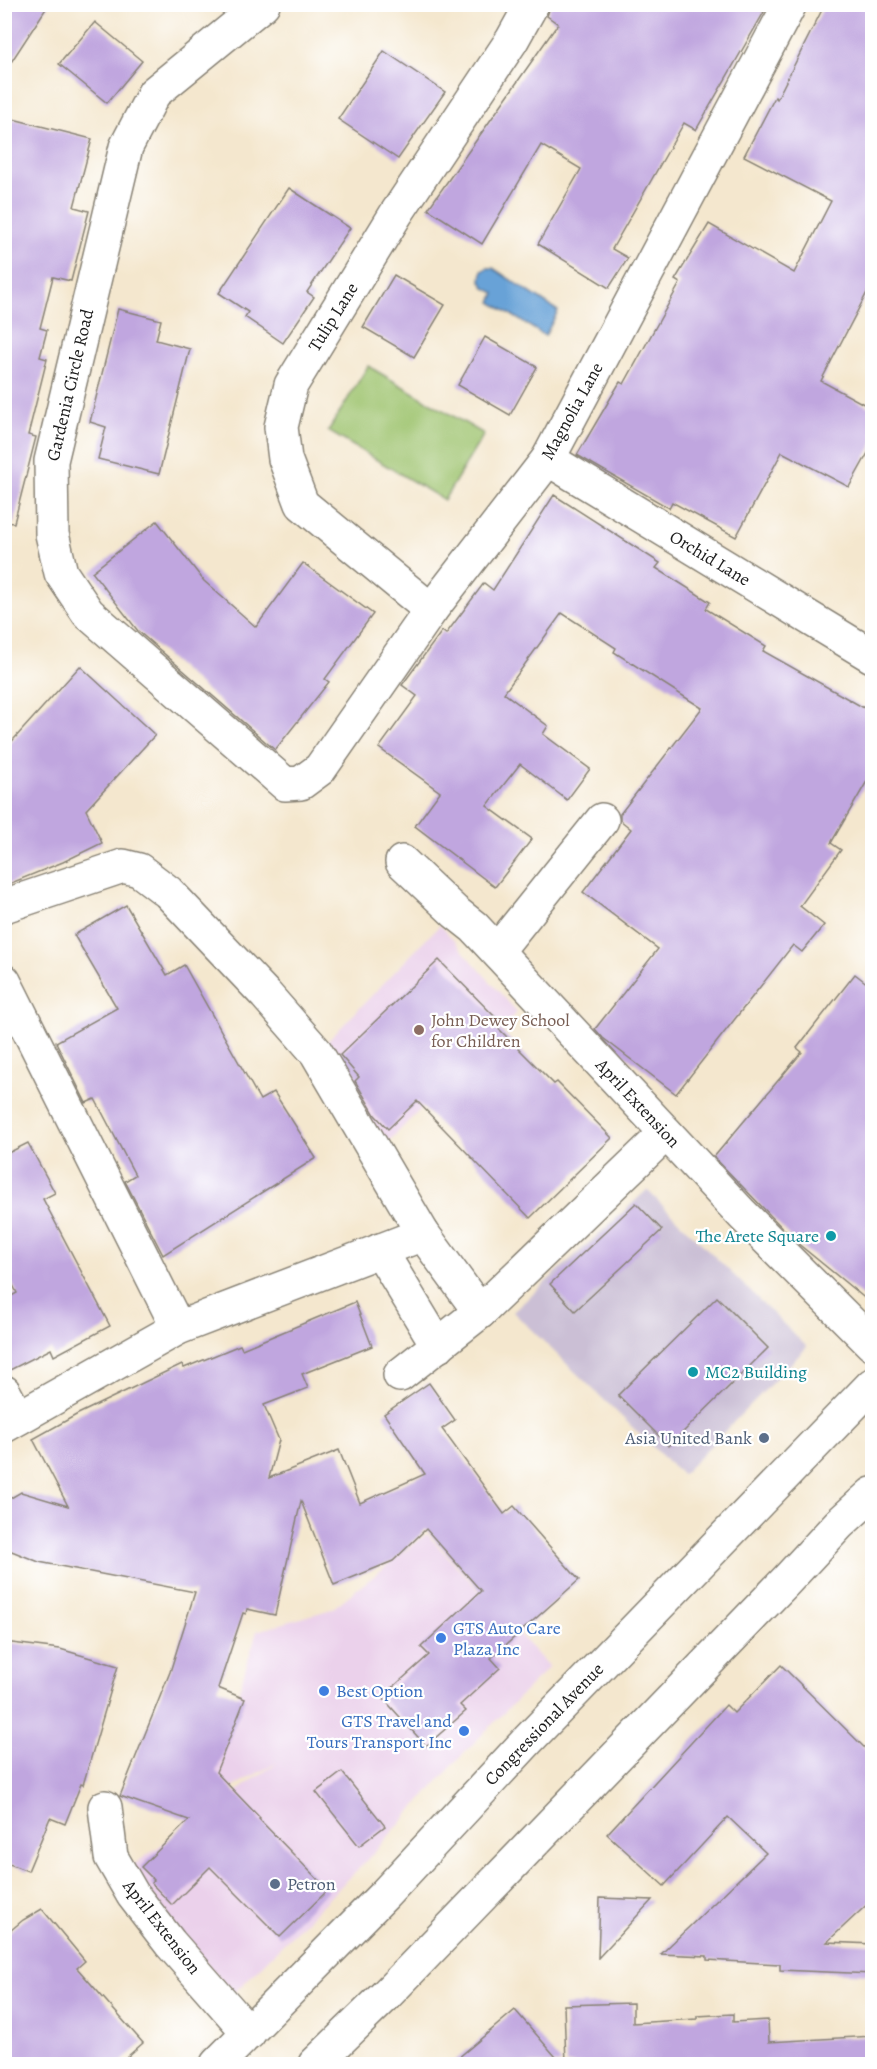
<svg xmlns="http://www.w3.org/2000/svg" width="877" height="2069" viewBox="0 0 877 2069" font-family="Alegreya,serif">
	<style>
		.built { fill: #ebd1eb }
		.industrial { fill: #cbbfd5 }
		.green { fill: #9cc26c; stroke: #5c6f44; stroke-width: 1.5 }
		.water { fill: #67a2d7; stroke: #425f7a; stroke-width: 1.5 }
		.building { fill: #c0a6df }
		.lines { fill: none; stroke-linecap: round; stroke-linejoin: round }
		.minor-casing { stroke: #888275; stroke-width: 36 }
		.major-casing { stroke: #888275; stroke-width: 36 }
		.minor { stroke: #fff; stroke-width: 33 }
		.major { stroke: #fff; stroke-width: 33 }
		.education-dot { fill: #8d6e63; stroke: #fff; stroke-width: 2 }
		.culture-dot { fill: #0f9aa8; stroke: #fff; stroke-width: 2 }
		.service-dot { fill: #5c6f8a; stroke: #fff; stroke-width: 2 }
		.shop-dot { fill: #3f7fe0; stroke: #fff; stroke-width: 2 }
		.labels { text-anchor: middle; stroke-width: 4.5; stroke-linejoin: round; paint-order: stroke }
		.street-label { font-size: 18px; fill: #1c1c1c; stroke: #fff }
		.education-label { font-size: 18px; fill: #785e54; stroke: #fff; text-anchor: start }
		.culture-label { font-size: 18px; fill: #0d838f; stroke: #fff; text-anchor: end }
		.service-label { font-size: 18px; fill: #4e5e75; stroke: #fff; text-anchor: end }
		.shop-label { font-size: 18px; fill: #366cbe; stroke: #fff; text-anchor: start }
	</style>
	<rect width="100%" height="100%" fill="#fff"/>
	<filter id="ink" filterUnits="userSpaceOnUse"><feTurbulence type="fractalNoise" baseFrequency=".0167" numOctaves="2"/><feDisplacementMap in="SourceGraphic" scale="12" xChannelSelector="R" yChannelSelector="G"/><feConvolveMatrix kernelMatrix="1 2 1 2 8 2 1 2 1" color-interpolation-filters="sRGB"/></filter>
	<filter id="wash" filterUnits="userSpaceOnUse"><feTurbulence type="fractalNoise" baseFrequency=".008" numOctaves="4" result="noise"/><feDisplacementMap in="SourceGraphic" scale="24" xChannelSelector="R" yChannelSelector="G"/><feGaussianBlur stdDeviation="1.35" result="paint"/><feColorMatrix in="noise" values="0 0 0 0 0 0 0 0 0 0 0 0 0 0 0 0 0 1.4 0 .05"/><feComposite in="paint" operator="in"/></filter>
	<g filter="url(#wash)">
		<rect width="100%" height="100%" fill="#f4e7ce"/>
		<g class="built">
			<polygon points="440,925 517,1012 386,1144 321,1048"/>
			<polygon points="427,1534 549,1667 465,1752 365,1862 233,1994 125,1871 278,1762 205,1802 257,1631 332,1609"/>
		</g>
		<polygon class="industrial" points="647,1190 807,1347 682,1475 513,1312"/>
		<polygon class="green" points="368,366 484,434 444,500 328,431"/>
		<polygon class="water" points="487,268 493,268 558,311 545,336 491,302 495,293 485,288 481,281 482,271"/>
		<g id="blocks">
			<g class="building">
				<polygon points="4,4 49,4 4,73"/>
				<polygon points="551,4 751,4 764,12 696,130 684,123 612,249 628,258 609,288 538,244 581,169 541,145 482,244 428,209 558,24 547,16"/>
				<polygon points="825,4 873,4 873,281 821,381 873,409 873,444 849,487 782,452 736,537 672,502 669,508 577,455 620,382 624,384 680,283 675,280 709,224 794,273 831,201 744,156 775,97 777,99"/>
				<polygon points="95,22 142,61 107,103 59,64"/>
				<polygon points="384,51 445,92 398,159 338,119"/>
				<polygon points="13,119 92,139 74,207 89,211 71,281 53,277 40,328 47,330 40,357 47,359 28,435 36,437 14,523 4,522 4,130"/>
				<polygon points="289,188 350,228 307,292 314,297 283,343 245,317 248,312 219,293"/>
				<polygon points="394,275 445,305 414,357 363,327"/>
				<polygon points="118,309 161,320 156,340 190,349 159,474 98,459 106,427 90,422"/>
				<polygon points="485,337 537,367 510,415 458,385"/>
				<polygon points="554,495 660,563 656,568 710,602 706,609 766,646 763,651 873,713 873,771 831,843 841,850 800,906 824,925 802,952 793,945 676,1094 603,1038 595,1029 658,949 583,892 631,829 620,820 620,814 702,708 614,652 616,648 562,613 504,693 548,726 543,734 590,769 567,800 520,764 487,806 532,839 495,887 415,826 440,792 379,748 417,696 402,685 442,631 446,634 484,583 493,590"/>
				<polygon points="157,521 204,581 256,627 303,563 373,614 325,679 329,682 275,750 138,631 92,572"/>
				<polygon points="80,666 155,735 86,810 102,843 63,862 4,886 4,750"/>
				<polygon points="126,905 167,975 184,965 260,1100 274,1092 316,1158 163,1255 125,1181 135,1175 95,1099 86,1103 56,1042 117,1008 74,935"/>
				<polygon points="439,960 499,1021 495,1025 554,1084 557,1082 612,1138 530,1218 417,1101 388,1129 375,1115 355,1081 359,1077 340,1055"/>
				<polygon points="855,974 873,988 873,1305 796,1242 714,1157 802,1052 797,1048"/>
				<polygon points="28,1143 55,1193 43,1199 110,1326 54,1356 51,1349 4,1373 4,1300 17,1293 4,1268 4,1155"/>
				<polygon points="636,1203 662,1230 575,1311 550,1284"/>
				<polygon points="717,1297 768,1348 669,1446 618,1395"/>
				<polygon points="355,1302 372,1346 302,1374 308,1388 264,1405 279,1440 269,1478 339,1450 360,1503 425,1474 384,1414 429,1383 455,1420 442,1429 504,1514 514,1506 579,1580 491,1658 500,1668 460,1705 466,1711 426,1746 382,1697 429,1655 421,1647 481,1591 426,1529 393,1561 334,1585 301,1501 275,1615 247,1609 246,1614 243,1613 218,1688 245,1699 216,1772 260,1818 259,1819 328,1890 280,1937 210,1867 172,1905 151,1883 154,1880 141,1867 189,1820 120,1796 170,1672 195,1592 39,1562 4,1548 4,1502 21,1492 68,1506 33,1439 78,1414 182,1364 184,1368 240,1345 242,1349"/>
				<polygon points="4,1642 60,1649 118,1666 83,1785 81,1784 65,1824 50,1818 28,1871 4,1862"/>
				<polygon points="781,1665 873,1756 873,1899 827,1942 873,1944 873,1974 780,1970 780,1964 707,1960 707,1956 661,1954 766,1853 728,1817 664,1886 607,1834 726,1705 734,1713"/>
				<polygon points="342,1772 385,1826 359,1846 316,1792"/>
				<polygon points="600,1898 652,1900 598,1958"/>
				<polygon points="42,1909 85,1961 77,1968 143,2043 119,2064 4,2064 4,1936 23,1920"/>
				<polygon points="633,2003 633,2023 697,2019 697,2016 733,2014 733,2022 768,2020 769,2042 873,2036 873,2064 566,2064 564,2005"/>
				<polygon points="515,2010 562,2064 451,2064"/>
			</g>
		</g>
	</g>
	<g filter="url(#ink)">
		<use href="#blocks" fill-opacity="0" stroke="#888275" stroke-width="1.5"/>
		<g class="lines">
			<g class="minor-casing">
				<g id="minor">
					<polyline points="263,4 154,93 126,147 51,461 52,534 61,573 88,613 285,784 301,783 320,769 431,610 548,459 790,4"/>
					<polyline points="548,459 872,656"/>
					<polyline points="431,610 302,504 285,459 281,427 291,385 396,214 512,40 532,4"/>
					<polyline points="402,862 455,912 474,927 742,1214 872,1344"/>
					<polyline points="4,906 123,866 139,870 168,892 266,995 316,1052 423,1234 480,1312"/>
					<polyline points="497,951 602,820"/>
					<polyline points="4,981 178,1328"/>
					<polyline points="380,1250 438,1346"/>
					<polyline points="400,1375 480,1312 666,1133"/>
					<polyline points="4,1392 18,1418"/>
					<polyline points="4,1426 178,1328 423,1234"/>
					<polyline points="105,1807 111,1857 133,1895 170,1943 249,2033"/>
				</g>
			</g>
			<g class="major-casing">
				<g id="major">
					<polyline points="217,2064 385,1894 529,1739 872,1385"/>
					<polyline points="315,2064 386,1995 786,1581 839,1524 872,1494"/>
				</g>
			</g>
			<use href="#minor" class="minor"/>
			<use href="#major" class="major"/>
		</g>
	</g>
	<circle class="education-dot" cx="419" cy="1030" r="6"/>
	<g class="culture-dot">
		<circle cx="831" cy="1236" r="6"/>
		<circle cx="693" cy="1372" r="6"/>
	</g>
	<g class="service-dot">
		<circle cx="764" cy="1438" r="6"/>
		<circle cx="275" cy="1884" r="6"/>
	</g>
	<g class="shop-dot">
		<circle cx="441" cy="1638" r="6"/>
		<circle cx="324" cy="1691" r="6"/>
		<circle cx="464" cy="1731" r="6"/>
	</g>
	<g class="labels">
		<g class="street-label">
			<text transform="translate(333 317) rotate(-58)" y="6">Tulip Lane</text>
			<text transform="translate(70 385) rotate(-77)" y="6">Gardenia Circle Road</text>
			<text transform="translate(572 411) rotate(-61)" y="6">Magnolia Lane</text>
			<text transform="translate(710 558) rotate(31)" y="6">Orchid Lane</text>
			<text transform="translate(638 1103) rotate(47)" y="6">April Extension</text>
			<text transform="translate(544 1724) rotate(-46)" y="6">Congressional Avenue</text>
			<text transform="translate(162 1927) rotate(52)" y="6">April Extension</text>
		</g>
		<g class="education-label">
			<text x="431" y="1026">John Dewey School<tspan x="431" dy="21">for Children</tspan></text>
		</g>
		<g class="culture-label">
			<text x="819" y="1242">The Arete Square</text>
			<text x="705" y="1378" text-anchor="start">MC2 Building</text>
		</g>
		<g class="service-label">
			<text x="752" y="1444">Asia United Bank</text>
			<text x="287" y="1890" text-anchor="start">Petron</text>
		</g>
		<g class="shop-label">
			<text x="453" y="1634">GTS Auto Care<tspan x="453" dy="21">Plaza Inc</tspan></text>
			<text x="336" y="1697">Best Option</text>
			<text x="452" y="1727" text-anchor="end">GTS Travel and<tspan x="452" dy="21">Tours Transport Inc</tspan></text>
		</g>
	</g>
	<rect width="877" height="2069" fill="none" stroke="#fff" stroke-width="24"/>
</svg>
